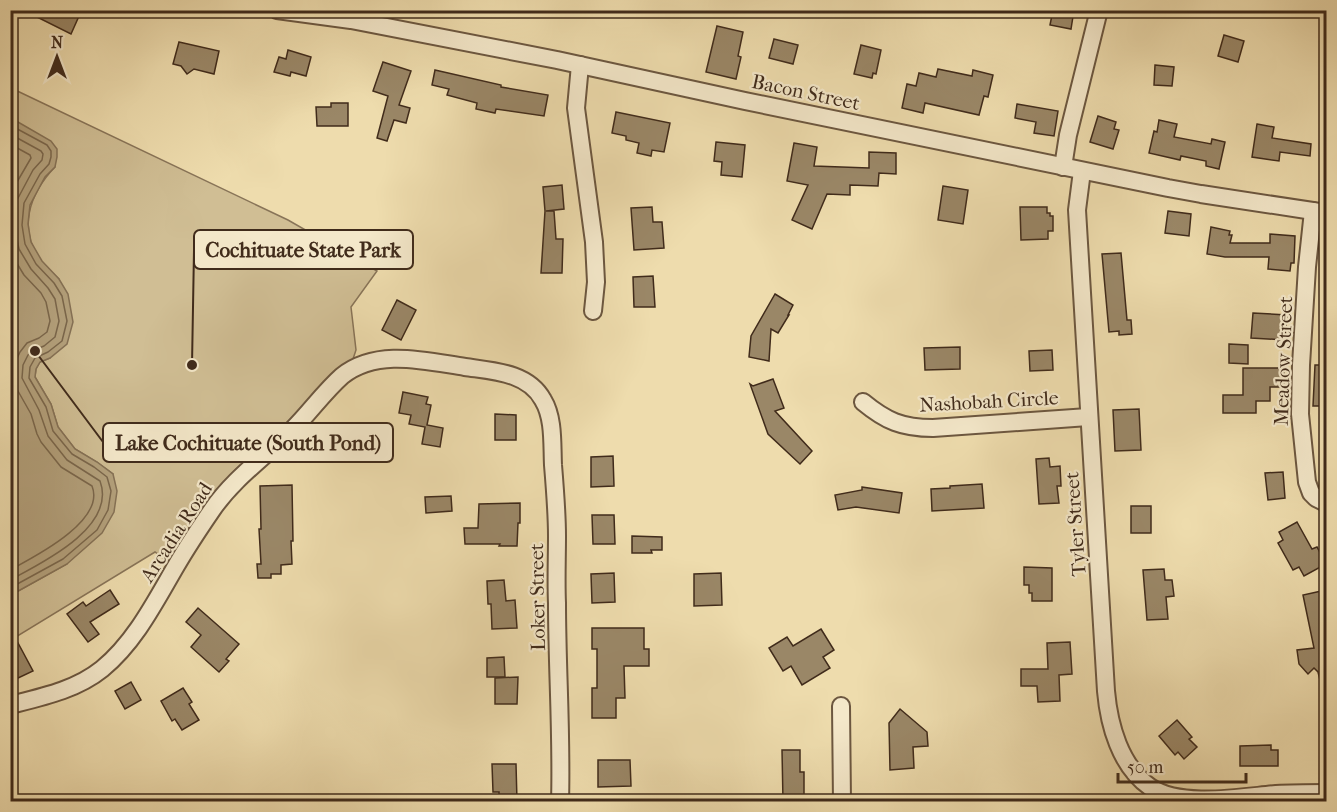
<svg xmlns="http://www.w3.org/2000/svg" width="1337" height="812" viewBox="0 0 1337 812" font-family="'IM FELL French Canon',serif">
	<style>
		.green { fill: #d0be94; stroke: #887458; stroke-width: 1.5 }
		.water { fill: #b3a07b; stroke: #857155; stroke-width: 1.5 }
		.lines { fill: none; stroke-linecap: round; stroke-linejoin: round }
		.shore { stroke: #7a664b; stroke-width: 1.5 }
		.building { fill: #9a8767; stroke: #402b1b; stroke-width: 1.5 }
		.minor-casing { stroke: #6c5740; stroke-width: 20 }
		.minor { stroke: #f4e8ca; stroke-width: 16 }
		.labels { text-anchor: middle; stroke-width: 4.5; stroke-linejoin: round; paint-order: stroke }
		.street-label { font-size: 20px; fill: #402b1b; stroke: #f4e8ca }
		.leader { fill: none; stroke: #402b1b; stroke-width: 2 }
		.callout-dot { fill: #402b1b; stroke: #f4e8ca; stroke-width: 2 }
		.callout { fill: #f4e8ca; stroke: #402b1b; stroke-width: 2 }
		.callout-label { font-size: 21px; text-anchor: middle; font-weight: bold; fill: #402b1b }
	</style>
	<rect width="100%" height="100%" fill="#eedcad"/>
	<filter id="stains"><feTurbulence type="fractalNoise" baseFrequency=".00333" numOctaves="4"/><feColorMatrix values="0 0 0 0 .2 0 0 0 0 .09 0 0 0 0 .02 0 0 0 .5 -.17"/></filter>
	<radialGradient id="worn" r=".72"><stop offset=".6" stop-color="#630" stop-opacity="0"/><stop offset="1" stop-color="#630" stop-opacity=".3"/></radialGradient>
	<path class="green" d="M11 88 288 220 377 271 351 307 356 350 353 359 341 368 282 428 236 469 222 484 194 521 168 562 155 552 11 640V595L67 564 113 474 97 462 75 449 58 427 51 404 35 377 36 369 40 362 50 358 59 279C54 274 47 268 42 262 17 230 29 194 55 167L20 124 11 118Z"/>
	<polygon class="water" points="11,118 51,141 57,149 57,157 55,167 45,177 30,205 28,224 31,242 42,261 59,279 68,294 73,322 67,344 50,358 40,362 36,369 35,377 51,404 58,427 75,449 97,462 113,474 117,491 114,512 102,533 67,564 11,595"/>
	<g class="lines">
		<g class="shore">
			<polyline points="10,125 47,145 51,151 51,157 49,164 40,174 24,203 22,225 25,244 36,264 54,283 62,296 67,321 62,341 48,352 35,358 30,367 29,378 46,407 53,431 72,454 94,467 107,477 111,491 108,510 97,530 63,559 10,588"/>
			<path d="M10 134 41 151 43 154 42 160 33 170 17 200 14 226 19 249 31 269 48 288 55 299 59 321 55 337 44 346 34 350 28 355 23 365 22 378 39 410 48 436 67 460 100 481C117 527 42 563 10 580"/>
			<polyline points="10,144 30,155 31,158 10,194"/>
			<path d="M10 252 24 275 41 293 46 302 50 321 47 332 39 338 27 343 20 352 14 365 13 377 14 384 31 414 37 434 41 442 61 467 92 486C106 521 34 557 10 570"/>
		</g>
	</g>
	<g class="building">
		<polygon points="23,10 67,10 79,16 71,34"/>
		<polygon points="1053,10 1074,10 1071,29 1050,25"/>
		<polygon points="717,26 743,32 738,56 741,57 736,79 706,72"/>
		<polygon points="1224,35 1244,41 1238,62 1218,56"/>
		<polygon points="774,39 798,45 793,64 769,58"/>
		<polygon points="179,42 219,51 214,74 194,69 187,74 181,66 173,64"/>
		<polygon points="861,45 881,50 876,74 873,73 872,78 854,74"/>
		<polygon points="288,50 311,57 306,76 291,72 290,76 274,72 279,57 286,59"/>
		<polygon points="383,62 411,71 399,105 410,108 406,123 394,120 387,141 377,138 388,96 373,91"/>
		<polygon points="1155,65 1174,67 1172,86 1154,85"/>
		<polygon points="938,69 972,76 973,70 993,75 988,97 984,96 979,115 925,103 923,113 902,108 907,84 916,86 919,73 936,77"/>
		<polygon points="435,70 501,85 501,87 548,95 544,116 496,109 495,113 476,109 477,103 447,95 449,89 432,85"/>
		<polygon points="331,103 348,103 348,126 317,126 316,107 331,107"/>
		<polygon points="1017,104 1058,111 1054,136 1034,133 1036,122 1015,118"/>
		<polygon points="616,112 670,123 664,152 652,150 651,156 637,153 639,143 626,140 626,136 612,133"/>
		<polygon points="1098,116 1116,122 1114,129 1119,130 1113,149 1090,142"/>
		<polygon points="1159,120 1177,124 1174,137 1211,144 1212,139 1225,142 1219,169 1206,166 1206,161 1181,156 1180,160 1149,153 1154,131 1157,132"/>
		<polygon points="1257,124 1274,127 1272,138 1311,144 1310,156 1280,152 1279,161 1252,157"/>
		<polygon points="716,142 745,145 742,177 721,175 722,162 714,161"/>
		<polygon points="794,143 817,147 814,166 869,168 869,152 896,153 896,174 879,173 878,186 850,185 850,195 827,194 812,229 792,220 808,185 787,181"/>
		<polygon points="562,185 564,209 546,211 554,211 556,239 563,239 562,273 541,273 545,211 543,187"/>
		<polygon points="943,186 968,190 963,224 938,220"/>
		<polygon points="652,207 653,222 662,222 664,248 634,250 631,208"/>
		<polygon points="1020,207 1047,207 1047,213 1050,213 1050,216 1053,216 1053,231 1048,231 1048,239 1021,240"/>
		<polygon points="1168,211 1191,214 1189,236 1165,233"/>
		<polygon points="1211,227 1230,231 1229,235 1232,235 1230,243 1270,243 1270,234 1295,236 1294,263 1291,263 1290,271 1268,269 1269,257 1225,257 1207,254"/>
		<polygon points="1121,253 1127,320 1131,320 1132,334 1119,335 1119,331 1109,332 1102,254"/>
		<polygon points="653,276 655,307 634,307 633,277"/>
		<polygon points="775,294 793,305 788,315 789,315 778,333 771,329 769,361 749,357 751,336"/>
		<polygon points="397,300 416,310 401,340 382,330"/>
		<polygon points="1253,313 1287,315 1285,340 1251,338"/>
		<polygon points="1229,344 1248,345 1248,364 1229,363"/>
		<polygon points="960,347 960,369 925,370 924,348"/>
		<polygon points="1052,350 1053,370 1030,371 1029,351"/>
		<polygon points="1315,365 1326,365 1326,406 1313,406"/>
		<polygon points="1243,368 1284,368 1284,387 1270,387 1270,401 1256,401 1256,413 1223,413 1223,395 1243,395"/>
		<polygon points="773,379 784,408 775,411 812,451 800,464 768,434 750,384 753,386"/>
		<polygon points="403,392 428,397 426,404 431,405 427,425 443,428 440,447 422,444 425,427 409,424 411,415 399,413"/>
		<polygon points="1139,409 1141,450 1115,451 1113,410"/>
		<polygon points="495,414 516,415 516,440 495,440"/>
		<polygon points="613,456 614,486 591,487 591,457"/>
		<polygon points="1049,458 1050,467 1060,466 1061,486 1057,486 1059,503 1039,504 1036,459"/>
		<polygon points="1283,472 1285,498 1268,500 1265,473"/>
		<polygon points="982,484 984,508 932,511 931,489 950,488 950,486"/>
		<polygon points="292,485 293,541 291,541 292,564 281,565 281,574 271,574 271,578 258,578 257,564 261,564 259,529 261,529 260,486"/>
		<polygon points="862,487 902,493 899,513 856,507 838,510 835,495 862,490"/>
		<polygon points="451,496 452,511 426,513 425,497"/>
		<polygon points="520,503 520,523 518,523 517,546 499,546 500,544 465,544 464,528 478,528 479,504"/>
		<rect x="1131" y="506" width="20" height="27"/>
		<polygon points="592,515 614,515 615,544 593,544"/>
		<polygon points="1297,522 1312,549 1317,547 1326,564 1304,576 1299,567 1293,570 1278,543 1283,540 1279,532"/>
		<polygon points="632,536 662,537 662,550 651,550 652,553 632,553"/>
		<polygon points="1024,567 1052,568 1052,601 1032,601 1032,593 1029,593 1029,585 1024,585"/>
		<polygon points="1164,569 1165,580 1172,580 1174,596 1166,597 1168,619 1147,620 1143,570"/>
		<polygon points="614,573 615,602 592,603 591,574"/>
		<polygon points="721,573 722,605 694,606 694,574"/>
		<polygon points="504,580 506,601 515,600 517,628 492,629 491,604 488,604 487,581"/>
		<polygon points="110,590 119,604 90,622 99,634 88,642 67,614 83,602 86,606"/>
		<polygon points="1326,590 1326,680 1320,680 1318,672 1314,668 1308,674 1299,664 1297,650 1314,648 1303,595"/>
		<polygon points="198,608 239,644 226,659 229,661 219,672 191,647 201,635 186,622"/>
		<polygon points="10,628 33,671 16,679 10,668"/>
		<polygon points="592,628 644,628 644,649 649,649 649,666 624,666 625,698 616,698 616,718 592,718 592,688 597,688 597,649 592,649"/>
		<polygon points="821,629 834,650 823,657 830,668 802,685 791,666 783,671 769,648 787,637 793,646"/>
		<polygon points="1070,642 1072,674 1059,675 1060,701 1038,702 1037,686 1021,686 1021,669 1048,669 1047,643"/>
		<polygon points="504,657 505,677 487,677 487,658"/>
		<polygon points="518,677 517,704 495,704 495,678"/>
		<polygon points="131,682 141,700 125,709 115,691"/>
		<polygon points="183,688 192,702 189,704 199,720 182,730 175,719 172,721 161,701"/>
		<polygon points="900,709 927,732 928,746 913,747 914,768 890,770 889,723"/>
		<polygon points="1177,720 1192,737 1189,739 1197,747 1184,759 1178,752 1175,755 1159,736"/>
		<polygon points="1271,745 1271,750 1278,750 1278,766 1240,766 1240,746"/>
		<polygon points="782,750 800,750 800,772 804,772 804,801 783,801"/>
		<polygon points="598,760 630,760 631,786 598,787"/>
		<polygon points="492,764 516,764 517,801 499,801 499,792 493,792"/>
	</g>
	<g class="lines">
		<g class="minor-casing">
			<g id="minor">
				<polyline points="277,10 351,20 557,60 745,101 1168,188 1201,194 1326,213"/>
				<polyline points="580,65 576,108 594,242 596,282 593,311"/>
				<polyline points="1063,167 1068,135 1099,10"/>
				<path d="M1082 171 1077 210 1106 691C1109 725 1120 766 1150 787 1181 808 1241 797 1276 794 1293 793 1310 793 1326 793"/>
				<polyline points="1313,211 1307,267 1301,365 1300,414 1307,482 1311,493 1316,498 1326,503"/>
				<path d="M863 402C886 421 902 428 933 428L1088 417"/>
				<path d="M10 705C42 697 76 690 102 669 135 642 155 602 176 566 187 547 199 529 212 510 234 478 266 456 293 429 310 412 324 392 342 376 377 348 425 361 465 367 492 371 528 372 543 400 554 418 552 444 553 465 555 489 557 513 557 536 557 559 556 581 557 603 557 669 562 735 560 802"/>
				<polyline points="841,706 842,802"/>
			</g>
		</g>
		<use href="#minor" class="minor"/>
	</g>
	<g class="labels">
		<g class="street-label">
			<text transform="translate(806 92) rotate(12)" y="7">Bacon Street</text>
			<text transform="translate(1283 361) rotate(-88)" y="7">Meadow Street</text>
			<text transform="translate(989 401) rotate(-3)" y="7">Nashobah Circle</text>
			<text transform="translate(1075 524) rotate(-94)" y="7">Tyler Street</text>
			<text transform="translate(176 532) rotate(-57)" y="7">Arcadia Road</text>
			<text transform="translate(537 597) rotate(-91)" y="7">Loker Street</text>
		</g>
	</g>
	<path class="leader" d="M192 365L194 250M35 351L103 442"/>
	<g class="callout-dot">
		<circle cx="192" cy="365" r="6"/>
		<circle cx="35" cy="351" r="6"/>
	</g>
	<g class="callout">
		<rect x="194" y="230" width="219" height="39" rx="6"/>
		<rect x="103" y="423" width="290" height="39" rx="6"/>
	</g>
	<g class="callout-label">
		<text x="303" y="257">Cochituate State Park</text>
		<text x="248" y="450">Lake Cochituate (South Pond)</text>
	</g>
	<rect width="1337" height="812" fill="none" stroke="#eedcad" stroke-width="36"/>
	<rect x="12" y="12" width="1313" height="788" fill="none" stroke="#402b1b" stroke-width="3"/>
	<rect x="18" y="18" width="1301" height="776" fill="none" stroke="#402b1b" stroke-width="1.5"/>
	<g transform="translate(57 57)" stroke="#f4e8ca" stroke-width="4.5" paint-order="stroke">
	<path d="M0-4.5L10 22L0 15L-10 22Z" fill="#402b1b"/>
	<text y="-9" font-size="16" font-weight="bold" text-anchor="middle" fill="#402b1b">N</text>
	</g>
	<path d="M1118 773v9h128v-9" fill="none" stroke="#402b1b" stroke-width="3"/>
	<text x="1127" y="773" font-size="18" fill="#402b1b" stroke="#f4e8ca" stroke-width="4.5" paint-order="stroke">50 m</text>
	<rect width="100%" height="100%" filter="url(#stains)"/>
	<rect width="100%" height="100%" fill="url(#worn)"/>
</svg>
